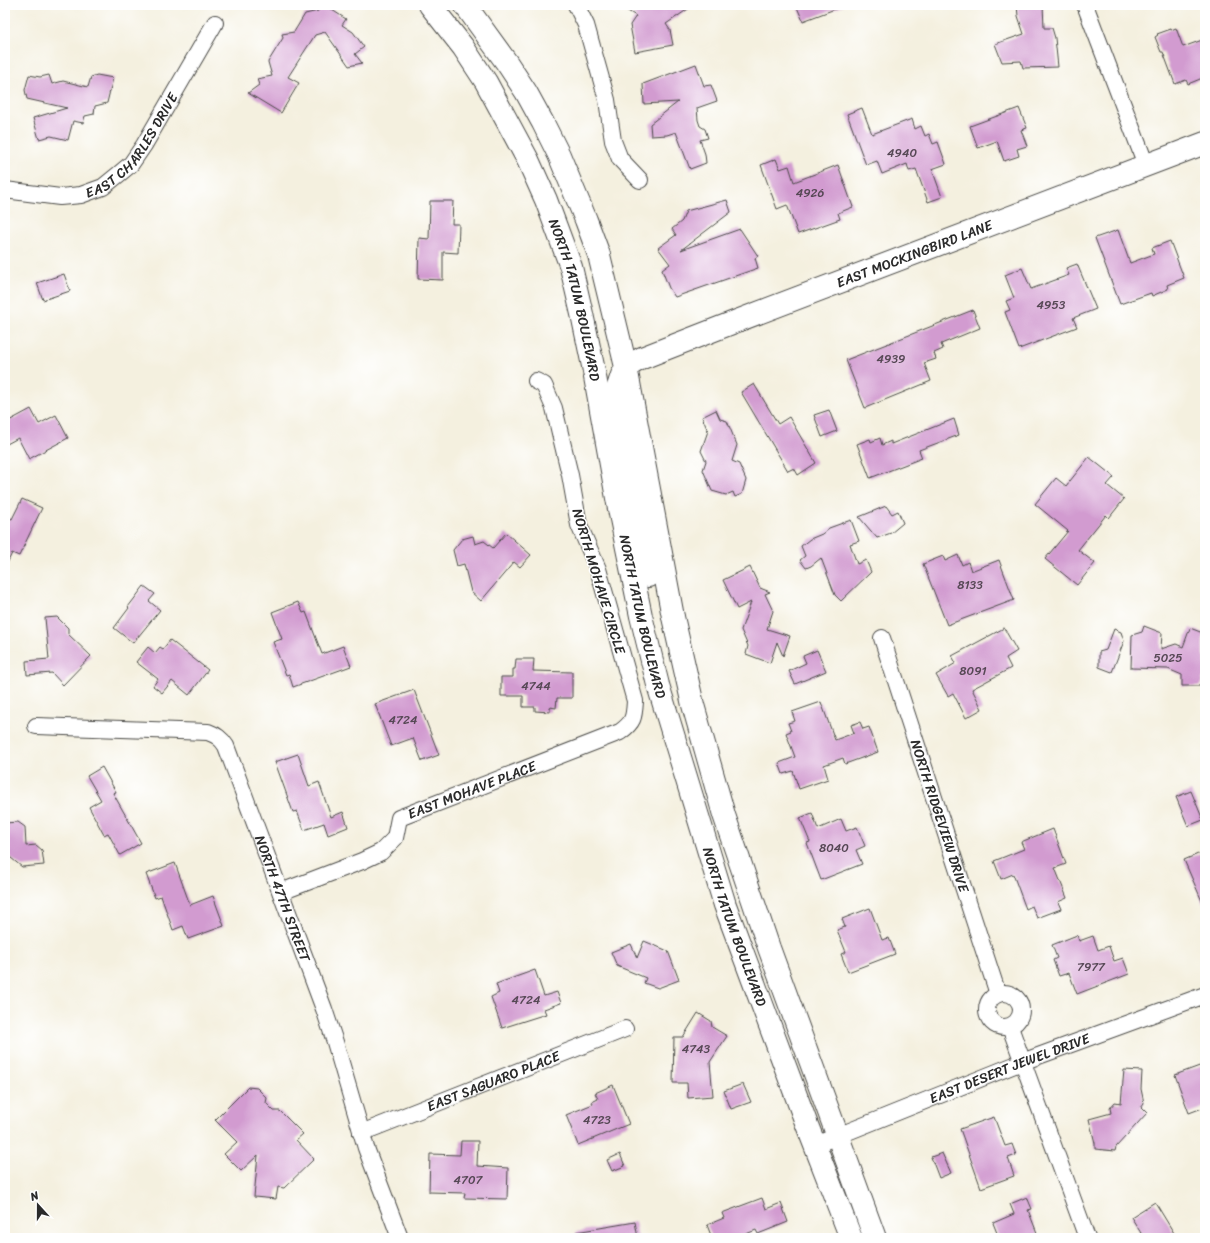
<svg xmlns="http://www.w3.org/2000/svg" width="1210" height="1243" viewBox="0 0 1210 1243" font-family="Sriracha,sans-serif">
	<style>
		.building { fill: #d29bd0 }
		.lines { fill: none; stroke-linecap: round; stroke-linejoin: round }
		.street-casing { stroke: #494946; stroke-width: 18 }
		.secondary-casing { stroke: #494946; stroke-width: 24 }
		.primary-casing { stroke: #494946; stroke-width: 24 }
		.street { stroke: #fff; stroke-width: 16 }
		.secondary { stroke: #fff; stroke-width: 22 }
		.primary { stroke: #fff; stroke-width: 22 }
		.labels { text-anchor: middle; stroke-width: 3; stroke-linejoin: round; paint-order: stroke }
		.number-label { font-size: 12px; fill: #554754 }
		.street-label { font-size: 14px; fill: #2b2b2b; stroke: #fff }
	</style>
	<rect width="100%" height="100%" fill="#fff"/>
	<filter id="ink" filterUnits="userSpaceOnUse"><feTurbulence type="fractalNoise" baseFrequency=".025" numOctaves="2"/><feDisplacementMap in="SourceGraphic" scale="8" xChannelSelector="R" yChannelSelector="G"/><feConvolveMatrix kernelMatrix="1 2 1 2 8 2 1 2 1" color-interpolation-filters="sRGB"/></filter>
	<filter id="wash" filterUnits="userSpaceOnUse"><feTurbulence type="fractalNoise" baseFrequency=".012" numOctaves="4" result="noise"/><feDisplacementMap in="SourceGraphic" scale="16" xChannelSelector="R" yChannelSelector="G"/><feGaussianBlur stdDeviation="0.9" result="paint"/><feColorMatrix in="noise" values="0 0 0 0 0 0 0 0 0 0 0 0 0 0 0 0 0 1.4 0 .05"/><feComposite in="paint" operator="in"/></filter>
	<g filter="url(#wash)">
		<rect width="100%" height="100%" fill="#f4f0df"/>
		<g id="blocks">
			<g class="building">
				<polygon points="322,5 331,5 332,10 346,19 342,25 353,32 364,47 355,54 362,63 349,66 325,32 315,35 288,77 299,83 281,113 248,93 259,85 257,79 272,76 268,62 283,38 282,34 294,32 305,14 318,11"/>
				<polygon points="618,5 694,5 666,24 670,30 673,45 635,52 630,25 636,16"/>
				<polygon points="796,5 843,5 843,6 803,21"/>
				<polygon points="1017,5 1043,5 1044,28 1052,28 1055,38 1058,67 1023,68 1021,61 1002,62 995,44 1024,34 1018,16"/>
				<polygon points="1176,28 1183,47 1205,39 1205,77 1188,84 1186,80 1175,84 1163,52 1161,52 1155,37 1158,35 1157,34 1171,29 1171,30"/>
				<polygon points="696,64 704,86 711,85 717,101 697,108 698,120 700,126 705,129 708,138 700,140 705,154 706,163 690,169 676,132 667,135 651,136 650,124 678,102 644,104 643,84"/>
				<polygon points="29,75 40,77 49,75 52,84 63,81 88,87 91,77 97,75 113,78 107,103 95,106 94,114 85,116 83,123 73,121 68,140 51,136 39,139 33,118 67,108 27,99 25,90"/>
				<polygon points="862,108 872,134 912,119 915,129 921,126 925,136 929,134 933,144 938,142 946,164 932,169 942,197 928,202 916,169 909,171 907,164 882,174 877,161 866,165 847,114"/>
				<polygon points="1019,108 1027,128 1021,130 1027,146 1017,149 1019,156 1004,161 997,141 978,148 970,126"/>
				<polygon points="776,159 780,169 789,166 794,182 838,165 853,207 838,213 840,219 798,234 787,205 777,209 761,165"/>
				<polygon points="727,200 731,212 681,250 740,229 758,256 755,258 758,268 675,297 669,288 662,270 670,264 658,248 676,235 672,229 682,221 686,211"/>
				<polygon points="430,201 453,201 452,224 459,224 458,253 443,252 443,280 418,279 419,238 429,239"/>
				<polygon points="1118,230 1130,263 1154,254 1152,248 1170,241 1184,278 1167,285 1168,289 1152,296 1151,293 1120,304 1095,238"/>
				<polygon points="1077,264 1096,309 1073,318 1077,327 1019,349 1005,312 1010,310 1006,301 1014,298 1005,275 1022,268 1031,289 1069,275 1066,268"/>
				<polygon points="64,274 70,291 43,300 37,283"/>
				<polygon points="973,310 980,328 941,344 943,349 934,353 936,359 924,363 931,381 865,408 846,360"/>
				<polygon points="754,384 778,424 789,417 816,463 798,475 794,468 788,471 741,392"/>
				<polygon points="31,409 39,424 56,415 68,438 29,459 18,438 5,445 5,423"/>
				<polygon points="716,410 720,419 727,421 737,445 732,461 739,464 746,480 742,494 735,497 733,492 726,495 712,491 703,470 706,461 701,451 708,431 702,417"/>
				<polygon points="829,410 837,431 822,437 814,415"/>
				<polygon points="954,419 959,435 919,450 922,458 870,478 857,444 870,439 871,442 880,438 882,445 891,441 891,444"/>
				<polygon points="1089,457 1114,477 1107,485 1124,499 1109,518 1106,515 1078,550 1095,563 1077,585 1045,559 1068,531 1035,504 1056,478 1066,486"/>
				<polygon points="22,499 42,508 19,556 12,553 5,568 5,526 9,518 12,519"/>
				<polygon points="886,506 892,514 898,511 903,523 891,533 877,538 859,517"/>
				<polygon points="851,520 859,541 850,544 857,564 866,560 871,572 841,601 835,595 821,558 811,566 806,568 800,560 805,556 801,546 810,539 822,534 829,528"/>
				<polygon points="506,533 531,555 520,567 514,562 481,601 471,592 464,564 457,566 453,550 462,539 473,536 475,544 484,541 493,548"/>
				<polygon points="958,555 962,565 968,562 971,571 999,560 1014,600 947,625 923,564 943,556 945,561"/>
				<polygon points="750,567 760,588 770,592 765,594 773,611 767,629 790,636 783,656 777,642 770,663 746,654 748,646 741,630 751,602 737,609 723,580"/>
				<polygon points="144,586 155,594 149,601 160,610 133,643 114,628 129,608 128,607"/>
				<polygon points="298,602 303,613 306,612 322,654 343,646 351,666 293,687 289,674 286,675 273,642 282,639 272,612"/>
				<polygon points="57,617 68,628 68,634 91,656 63,685 52,673 27,675 26,661 49,659 45,618"/>
				<polygon points="1144,626 1162,633 1161,649 1176,644 1183,647 1190,628 1203,633 1203,656 1205,656 1205,673 1200,686 1182,686 1182,675 1168,669 1131,668 1132,635 1142,632"/>
				<polygon points="1004,628 1017,651 1006,658 1011,668 972,689 982,709 966,718 953,693 948,696 936,675 956,663 952,656"/>
				<polygon points="1114,629 1121,632 1124,641 1112,672 1099,667 1099,652 1106,650"/>
				<polygon points="170,640 208,670 189,695 172,681 162,693 153,686 158,679 136,662 148,647 155,653 160,647 163,649"/>
				<polygon points="817,650 826,671 795,684 789,671 806,663 803,656"/>
				<polygon points="516,659 534,659 533,671 572,672 572,698 557,698 556,708 550,707 550,712 535,711 535,707 523,707 523,696 501,696 501,677 513,677 513,669 515,669"/>
				<polygon points="414,690 439,755 422,761 413,738 391,746 375,704"/>
				<polygon points="821,702 835,740 854,733 851,725 860,722 863,729 869,727 878,752 845,764 843,758 824,765 828,779 799,789 793,771 783,774 779,763 795,757 786,733 791,731 788,723 795,721 792,712"/>
				<polygon points="298,754 309,786 319,782 331,817 343,812 348,827 328,835 324,823 304,830 297,811 293,812 275,762"/>
				<polygon points="102,767 116,792 113,793 141,843 120,855 108,833 104,835 89,807 101,800 87,776"/>
				<polygon points="1191,791 1203,820 1188,826 1176,797"/>
				<polygon points="812,813 818,829 841,819 846,831 857,827 865,846 856,850 862,864 821,880 807,843 810,842 800,818"/>
				<polygon points="18,822 25,827 26,846 36,845 42,850 44,865 22,867 5,853 5,823"/>
				<polygon points="1053,829 1066,864 1055,868 1067,898 1058,902 1061,909 1037,918 1032,906 1026,909 1013,874 1001,879 994,861 1024,849 1021,842"/>
				<polygon points="1205,851 1205,908 1184,860"/>
				<polygon points="175,863 190,905 213,896 224,926 188,939 183,926 173,930 161,896 155,898 146,874"/>
				<polygon points="870,908 882,940 889,938 895,954 848,972 841,954 846,952 837,930 845,927 842,919"/>
				<polygon points="1077,935 1079,941 1093,936 1098,950 1109,946 1114,961 1123,958 1129,974 1077,994 1069,973 1059,976 1053,960 1057,958 1052,945"/>
				<polygon points="644,941 668,951 679,980 658,988 644,983 646,978 617,966 611,952 631,944 637,958"/>
				<polygon points="535,970 544,996 557,992 561,1003 544,1009 546,1014 502,1028 491,997 499,993 496,984"/>
				<polygon points="698,1013 711,1021 712,1027 727,1036 710,1062 713,1096 688,1098 687,1083 673,1083 674,1037 683,1037"/>
				<polygon points="1205,1064 1205,1107 1189,1113 1175,1075"/>
				<polygon points="1124,1070 1142,1071 1141,1089 1144,1103 1141,1107 1147,1113 1116,1147 1115,1151 1095,1149 1095,1143 1089,1119 1111,1113 1110,1108 1115,1102 1121,1103"/>
				<polygon points="743,1084 751,1102 731,1109 724,1091"/>
				<polygon points="613,1085 629,1124 578,1145 566,1115 593,1104 592,1102 598,1099 595,1093"/>
				<polygon points="248,1087 257,1088 267,1098 266,1103 274,1111 280,1111 303,1134 296,1140 314,1159 284,1188 278,1187 276,1199 254,1197 258,1155 241,1171 224,1154 237,1142 215,1120"/>
				<polygon points="994,1117 1005,1146 1012,1144 1016,1155 1008,1158 1014,1176 981,1188 960,1129"/>
				<polygon points="461,1141 478,1141 477,1166 508,1168 507,1199 464,1198 465,1193 429,1192 430,1154 460,1155"/>
				<polygon points="942,1153 951,1173 939,1178 931,1157"/>
				<polygon points="620,1154 625,1166 612,1171 607,1160"/>
				<polygon points="1027,1197 1032,1209 1028,1210 1039,1238 999,1238 993,1223 1014,1214 1010,1204"/>
				<polygon points="762,1198 766,1209 781,1203 788,1222 758,1234 756,1230 736,1238 712,1238 707,1225 724,1218 722,1213"/>
				<polygon points="1155,1202 1177,1238 1144,1238 1131,1217"/>
				<polygon points="635,1222 638,1238 577,1238 576,1232"/>
			</g>
		</g>
	</g>
	<g filter="url(#ink)">
		<use href="#blocks" fill-opacity="0" stroke="#494946" stroke-width="1"/>
		<g class="lines">
			<g class="street-casing">
				<g id="street">
					<polyline points="576,5 586,25 607,100 613,141 620,159 640,180"/>
					<polyline points="1085,5 1146,165"/>
					<path id="s1" d="M5 190 60 197 81 195 103 187 119 174 131 164 144 145 215 23"/>
					<path id="s2" d="M882 638 998 994"/>
					<path id="s3" d="M36 726 208 732C216 735 221 738 226 746L324 1009 335 1042 366 1148 400 1238"/>
					<path id="s4" d="M281 892 362 861 381 852 395 838 399 818 620 732C634 722 634 717 635 701L598 569 579 525 570 475 554 408 544 385 536 381"/>
					<circle cx="1004" cy="1010" r="17"/>
					<polyline points="1010,1027 1087,1238"/>
					<path id="s5" d="M361 1133 625 1029"/>
					<path id="s6" d="M815 1145 1022 1062 1205 995"/>
				</g>
			</g>
			<g class="secondary-casing">
				<g id="secondary">
					<path id="s7" d="M626 367 642 358 737 321 1205 143"/>
				</g>
			</g>
			<g class="primary-casing">
				<g id="primary">
					<path id="s8" d="M430 5 463 47 486 82 528 160 546 200 571 267 582 314 593 366 619 509 641 616 658 685 725 905 807 1125 851 1238"/>
					<polyline points="465,5 507,63 526,92 543,123 559,155 586,220 599,255 626,367 673,617 693,705 724,815 769,948 875,1238"/>
					<polyline points="622,375 617,390 622,440 648,576"/>
				</g>
			</g>
			<use href="#street" class="street"/>
			<use href="#secondary" class="secondary"/>
			<use href="#primary" class="primary"/>
		</g>
	</g>
	<g class="labels">
		<g class="number-label">
			<text x="902" y="157">4940</text>
			<text x="810" y="197">4926</text>
			<text x="1051" y="309">4953</text>
			<text x="891" y="363">4939</text>
			<text x="970" y="589">8133</text>
			<text x="1168" y="662">5025</text>
			<text x="973" y="675">8091</text>
			<text x="536" y="690">4744</text>
			<text x="403" y="724">4724</text>
			<text x="834" y="852">8040</text>
			<text x="1091" y="971">7977</text>
			<text x="526" y="1004">4724</text>
			<text x="696" y="1053">4743</text>
			<text x="597" y="1124">4723</text>
			<text x="468" y="1184">4707</text>
		</g>
		<g class="street-label">
			<text dy="5" stroke="none"><textPath href="#s1" startOffset="150">EAST CHARLES DRIVE</textPath></text>
			<text dy="5" stroke="none"><textPath href="#s7" startOffset="310">EAST MOCKINGBIRD LANE</textPath></text>
			<text dy="5" stroke="none"><textPath href="#s8" startOffset="332">NORTH TATUM BOULEVARD</textPath></text>
			<text transform="translate(599 581) rotate(73)" y="5">NORTH MOHAVE CIRCLE</text>
			<text dy="5" stroke="none"><textPath href="#s8" startOffset="656">NORTH TATUM BOULEVARD</textPath></text>
			<text dy="5" stroke="none"><textPath href="#s4" startOffset="226">EAST MOHAVE PLACE</textPath></text>
			<text dy="5" stroke="none"><textPath href="#s2" startOffset="187">NORTH RIDGEVIEW DRIVE</textPath></text>
			<text dy="5" stroke="none"><textPath href="#s3" startOffset="358">NORTH 47TH STREET</textPath></text>
			<text dy="5" stroke="none"><textPath href="#s8" startOffset="980">NORTH TATUM BOULEVARD</textPath></text>
			<text dy="5" stroke="none"><textPath href="#s6" startOffset="209">EAST DESERT JEWEL DRIVE</textPath></text>
			<text dy="5" stroke="none"><textPath href="#s5" startOffset="142">EAST SAGUARO PLACE</textPath></text>
		</g>
	</g>
	<rect width="1210" height="1243" fill="none" stroke="#fff" stroke-width="20"/>
	<g transform="translate(38 1205) rotate(339)" stroke="#ffffff" stroke-width="3" paint-order="stroke">
	<path d="M0-3L7 15L0 10L-7 15Z" fill="#2b2b2b"/>
	<text y="-6" font-size="11" font-weight="bold" text-anchor="middle" fill="#2b2b2b">N</text>
	</g>
</svg>
